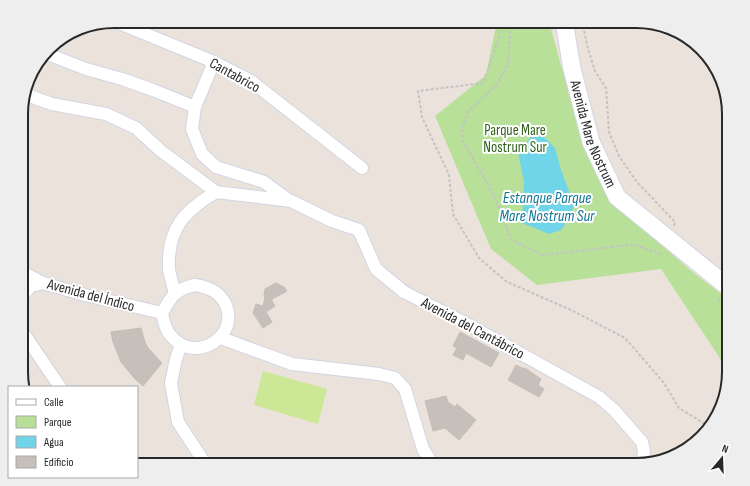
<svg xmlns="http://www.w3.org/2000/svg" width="750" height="486" viewBox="0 0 750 486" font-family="'Sofia Sans Condensed',sans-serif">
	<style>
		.green { fill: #b8e099 }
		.pitch { fill: #cce795 }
		.water { fill: #71d5ea }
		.building { fill: #c6c0bb; stroke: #c6beb5 }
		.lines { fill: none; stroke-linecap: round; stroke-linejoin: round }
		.street-casing { stroke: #d1d5e2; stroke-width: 14 }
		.secondary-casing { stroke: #d1d5e2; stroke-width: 19 }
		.path { stroke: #c3c3c3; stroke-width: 2; stroke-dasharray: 3 2; stroke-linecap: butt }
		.street { stroke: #fff; stroke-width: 12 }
		.secondary { stroke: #fff; stroke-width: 17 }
		.labels { text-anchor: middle; stroke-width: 4; stroke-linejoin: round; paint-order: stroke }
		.street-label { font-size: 15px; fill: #292929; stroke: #fff }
		.park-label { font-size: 15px; fill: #32631c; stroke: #fff }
		.water-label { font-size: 16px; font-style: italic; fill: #127494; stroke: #fff }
		.rim { fill: none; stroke: #292929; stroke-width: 2 }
	</style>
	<rect width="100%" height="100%" fill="#ebe3db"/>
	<polygon class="green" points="497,21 549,21 560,62 596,174 610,200 690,270 729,300 729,372 661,269 537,285 491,249 435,116 486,75"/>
	<polygon class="pitch" points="263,371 327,389 318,424 254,405"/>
	<polygon class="water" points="537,130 555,148 561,170 574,205 569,219 561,230 549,234 522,223 524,182 518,152"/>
	<g class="building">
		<polygon points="276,283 284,287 287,291 272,299 272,301 275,306 266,312 272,322 263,328 253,313 256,304 263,306 265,298 264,295 265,289"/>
		<polygon points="141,328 145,342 148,348 162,363 143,386 135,379 121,362 113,342 111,332"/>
		<polygon points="460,332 499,353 491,367 466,353 463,360 453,355 457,348 453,346"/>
		<polygon points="516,365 524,369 525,368 541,379 538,385 544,389 539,397 508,380"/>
		<polygon points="446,396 448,402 455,407 457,404 476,420 459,440 445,428 433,431 425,401"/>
	</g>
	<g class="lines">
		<g class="street-casing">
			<g id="street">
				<polyline points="114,21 214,62 251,81 362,168"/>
				<polyline points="45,53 86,69 122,79 153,90 195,107"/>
				<polyline points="214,62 195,107 192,129 202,154 216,167 264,182 290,201"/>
				<polyline points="24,94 52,104 106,114 136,128 161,151 216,192 291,201 332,221 359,230 376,269 404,292 467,324 599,397 614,410 642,442 644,451 642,465"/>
				<polyline points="22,272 43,283 85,295 162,313"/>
				<path d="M195 285C208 287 218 291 225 303 241 335 197 364 173 338 166 332 164 322 162 313 171 297 175 289 195 285Z"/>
				<path d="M175 293C173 285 170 277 169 269 167 229 184 211 216 192"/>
				<polyline points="22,296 31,286 43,283"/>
				<polyline points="22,331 60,387"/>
				<polyline points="221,338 292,364 379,374 395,378 405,389 423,449 433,465"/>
				<polyline points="181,345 176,359 171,383 178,422 206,465"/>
			</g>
		</g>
		<g class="secondary-casing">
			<g id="secondary">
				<path id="s1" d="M564 21 572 69 591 142 617 197 729 288"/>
			</g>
		</g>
		<g class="path">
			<polyline points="503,21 498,41 483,83 418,91 422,117 449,175 453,214 479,258 507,282 571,310 625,338 664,383 679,408 710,427"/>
			<polyline points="511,21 508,64 497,84 468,112 462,127 463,141 496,199 511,240 543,255 620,246 635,245 664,255"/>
			<polyline points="582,21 588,49 595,71 606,88 609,132 619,156 636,181 675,222 674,226"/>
			<polyline points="718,300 729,308"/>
			<polyline points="654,458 665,458"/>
		</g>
		<use href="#street" class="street"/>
		<use href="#secondary" class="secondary"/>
	</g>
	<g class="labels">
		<g class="street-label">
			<text transform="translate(235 75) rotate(29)" y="5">Cantabrico</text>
			<text dy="5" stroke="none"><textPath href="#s1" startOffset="117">Avenida Mare Nostrum</textPath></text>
			<text transform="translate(91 295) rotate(15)" y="5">Avenida del Índico</text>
			<text transform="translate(473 328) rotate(28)" y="5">Avenida del Cantábrico</text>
		</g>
		<g class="park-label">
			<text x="515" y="135">Parque Mare<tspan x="515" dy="17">Nostrum Sur</tspan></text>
		</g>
		<g class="water-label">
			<text x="547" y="203">Estanque Parque<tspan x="547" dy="18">Mare Nostrum Sur</tspan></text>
		</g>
	</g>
	<path d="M0 0H750V486H0ZM114 28H636A86 86 0 0 1 722 114V372A86 86 0 0 1 636 458H114A86 86 0 0 1 28 372V114A86 86 0 0 1 114 28Z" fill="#eee" fill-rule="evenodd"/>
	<path class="rim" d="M114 28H636A86 86 0 0 1 722 114V372A86 86 0 0 1 636 458H114A86 86 0 0 1 28 372V114A86 86 0 0 1 114 28Z"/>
	<rect x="8" y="386" width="130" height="92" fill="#ffffff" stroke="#a9a9a9"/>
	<rect x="16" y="399" width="20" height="6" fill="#ffffff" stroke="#a9a9a9"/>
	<text x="44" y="406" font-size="12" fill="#292929">Calle</text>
	<rect x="16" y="416" width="20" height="12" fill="#b8e099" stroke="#a9a9a9"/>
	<text x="44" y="426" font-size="12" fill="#292929">Parque</text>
	<rect x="16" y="436" width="20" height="12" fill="#71d5ea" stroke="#a9a9a9"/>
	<text x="44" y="446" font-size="12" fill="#292929">Agua</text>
	<rect x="16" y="456" width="20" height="12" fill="#c6c0bb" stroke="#a9a9a9"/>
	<text x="44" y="466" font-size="12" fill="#292929">Edificio</text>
	<g transform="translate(722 458) rotate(19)" stroke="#ffffff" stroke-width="3" paint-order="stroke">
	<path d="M0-3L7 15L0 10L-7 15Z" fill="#292929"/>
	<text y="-6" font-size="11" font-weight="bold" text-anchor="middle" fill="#292929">N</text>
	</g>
</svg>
